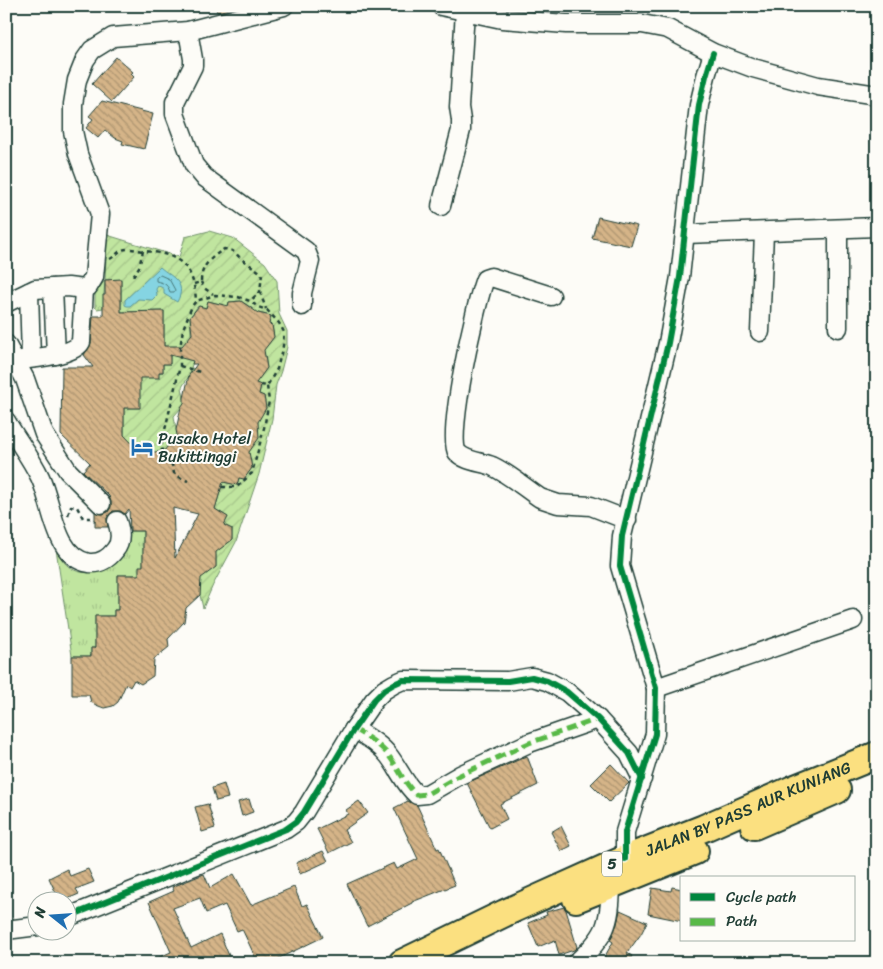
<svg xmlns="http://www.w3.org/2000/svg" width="883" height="969" viewBox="0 0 883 969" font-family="Sriracha,sans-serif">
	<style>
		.grass { fill: url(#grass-tufts); stroke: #70916a }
		.garden { fill: url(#garden-furrows); stroke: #70916a }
		.water { fill: #85d4e2; stroke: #5c989c }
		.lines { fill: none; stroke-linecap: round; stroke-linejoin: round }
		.shore { stroke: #48797a; stroke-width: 1 }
		.building { fill: url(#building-back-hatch); stroke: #1f3d34; fill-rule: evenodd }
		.minor-casing { stroke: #1f3d34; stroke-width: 21 }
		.highway-casing { stroke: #1f3d34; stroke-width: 30 }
		.path { stroke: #1f3d34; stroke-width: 2.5; stroke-dasharray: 4 4; stroke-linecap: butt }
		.minor { stroke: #fdfcf7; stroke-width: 18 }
		.highway { stroke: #fbe080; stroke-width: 26 }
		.quiet { stroke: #58b947; stroke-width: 5; stroke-dasharray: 10 5; stroke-linecap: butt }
		.cycleway-casing { stroke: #fdfcf7; stroke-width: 9 }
		.cycleway { stroke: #00873e; stroke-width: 6 }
		.labels { text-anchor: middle; stroke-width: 4; stroke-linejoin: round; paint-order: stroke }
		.shield { fill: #fdfcf7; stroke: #62766e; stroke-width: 1 }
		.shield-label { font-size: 15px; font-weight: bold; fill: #1f3d34 }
		.poi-label { font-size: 16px; fill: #1f3d34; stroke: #fdfcf7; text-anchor: start }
		.street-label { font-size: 16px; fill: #1f3d34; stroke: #fdfcf7 }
	</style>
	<defs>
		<pattern id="grass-tufts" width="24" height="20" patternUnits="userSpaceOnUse" patternTransform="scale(1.25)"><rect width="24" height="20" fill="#c0e59f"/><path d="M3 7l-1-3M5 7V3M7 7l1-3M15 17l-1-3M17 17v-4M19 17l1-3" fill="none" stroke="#a5c58a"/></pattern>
		<pattern id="garden-furrows" width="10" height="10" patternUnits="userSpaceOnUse" patternTransform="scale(1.25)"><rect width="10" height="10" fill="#c0e59f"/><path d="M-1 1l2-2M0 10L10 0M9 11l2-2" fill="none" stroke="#a5c58a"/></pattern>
		<pattern id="building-back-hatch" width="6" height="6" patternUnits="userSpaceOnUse" patternTransform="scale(1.25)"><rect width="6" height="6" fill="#d5b488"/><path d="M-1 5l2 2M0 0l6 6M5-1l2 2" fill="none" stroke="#ac9470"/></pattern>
	</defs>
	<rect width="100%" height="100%" fill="#fdfcf7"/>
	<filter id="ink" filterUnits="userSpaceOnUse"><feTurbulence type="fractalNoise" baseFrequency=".02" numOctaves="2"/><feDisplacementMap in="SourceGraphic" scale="10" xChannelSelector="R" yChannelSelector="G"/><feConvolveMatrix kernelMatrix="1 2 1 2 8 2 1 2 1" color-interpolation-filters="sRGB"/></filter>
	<g filter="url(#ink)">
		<g class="grass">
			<polygon points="105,280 103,308 97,309 95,307 95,294"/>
			<path d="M129 531H143V566L139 575H118V610H114V616H95V648H91V656H72L55 542C60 563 73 577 96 571 100 570 104 569 107 567 118 558 126 544 129 531Z"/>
		</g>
		<polygon class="garden" points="209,231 233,238 265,263 277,281 279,314 287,331 287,347 281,371 276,385 272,419 259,474 236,542 213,585 203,608 200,595 200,583 193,579 204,575 216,567 216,555 210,551 214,544 221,548 232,540 232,529 224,525 228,517 215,509 223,482 237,485 239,478 252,468 250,457 245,455 253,424 266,408 264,396 259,394 261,385 254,383 257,375 261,376 267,368 265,355 259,353 262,345 267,346 274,337 272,325 269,324 271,316 251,311 252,308 241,301 229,302 228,306 208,301 206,308 198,306 190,317 193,361 191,368 201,370 199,378 189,376 182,387 184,399 192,401 182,407 174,416 176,430 182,439 175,437 167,447 170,465 158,452 146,452 144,455 124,435 124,408 140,408 123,378 163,372 163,364 170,364 170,347 164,346 164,311 121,312 121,280 105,280 107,235 179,257 185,237"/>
		<path class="water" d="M160 267C171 277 188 282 177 302L164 294V289L161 287 158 286 156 289 157 295 152 300 138 299 130 306H127L125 305V300Z"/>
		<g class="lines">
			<path class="shore" d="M160 275 169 279 175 290 174 292H170C167 283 163 283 156 281V278Z"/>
		</g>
		<g class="building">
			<polygon points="215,6 241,6 217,12"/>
			<polygon points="116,57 133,72 131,74 134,77 112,102 92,84"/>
			<polygon points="102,101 153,114 144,149 122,144 123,141 115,138 105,130 98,138 86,128 93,119 89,116"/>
			<polygon points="598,217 637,226 631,246 592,238"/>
			<path d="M121 279V312L164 311V346H182L192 334 190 317 199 306 206 308 208 301 228 306 229 302 241 301 258 313 271 316 269 324 272 325 274 337 264 350 267 368 256 383 261 385 259 394 264 396 266 408 258 422 259 438 249 452 252 468 244 479 239 478 237 485 223 482 215 509 228 517 224 525 232 529V540L216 552V567L201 578 200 595 186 608 184 622 168 639 169 647 154 659 153 676 141 684 134 680 130 687 126 684 118 702 113 706 104 708 96 705 91 702 89 695H72V656H91V648H95V616H114V610H118V575H139V566H143V531H130L129 509 125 514 120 511H113L107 518 108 527H95V512L103 514 108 512 111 507V502L109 496 83 471 90 463 61 435 62 367H93L84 355 91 343 93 316H103V295H105V280ZM170 355 193 361 192 364H197L189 375 184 398V403L181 407 176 430 177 435 163 452H140L124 435V408H140V378H159V372H163V364H170ZM173 508 198 514 175 558Z"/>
			<polygon points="527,756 538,785 500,804 507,819 490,828 467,783"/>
			<polygon points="611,764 629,783 609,802 591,784"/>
			<polygon points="224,784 228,798 216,801 212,788"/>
			<polygon points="249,799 253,812 242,816 238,802"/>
			<polygon points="359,801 368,813 344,830 351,842 329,853 317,829 348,814 346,810"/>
			<polygon points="408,801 417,805 437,849 439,848 455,885 412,902 412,903 367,926 347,884 394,863 397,869 418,859 394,808"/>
			<polygon points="208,804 215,828 202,832 195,807"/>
			<polygon points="561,826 571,846 561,851 551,832"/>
			<polygon points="323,851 328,861 300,874 296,863"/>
			<polygon points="67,869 70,876 88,869 94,882 76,889 79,894 60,902 49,878"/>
			<polygon points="204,874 210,888 234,874 251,905 294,887 302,906 307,904 323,937 269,963 258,963 242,929 237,931 225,905 206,913 200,898 173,908 191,948 220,934 232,963 146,963 171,952 149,902 174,891 172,887"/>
			<polygon points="672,887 682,889 682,921 648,914 652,888 671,891"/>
			<polygon points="564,907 566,910 577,947 574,950 559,955 555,940 538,947 528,923 547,915 546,912"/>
			<polygon points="620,910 647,922 641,934 627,953 632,956 628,963 601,963 613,942 610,940 617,924"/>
		</g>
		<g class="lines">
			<g class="minor-casing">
				<g id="minor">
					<polyline points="441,6 502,19 566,24 642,24 668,29 713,53 753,68 818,86 877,95"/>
					<polyline points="188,31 193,59 193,66 175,102 175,114 194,165 204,177 306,251 310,261 302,293 302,306"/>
					<polyline points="441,206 461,130 461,120 459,107 465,11"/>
					<polyline points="838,229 838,328"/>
					<polyline points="685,234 877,227"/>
					<polyline points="53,288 56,355"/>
					<polyline points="29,292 31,358"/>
					<path d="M551 296 491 277 485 279C476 301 446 437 457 452 464 461 482 462 492 466 509 474 525 488 540 498L558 504 591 506 627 520"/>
					<polyline points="6,303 35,289 68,287 84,289 88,287 94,277 100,214 78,154 73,131 73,104 77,80 85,60 92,50 113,37 188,31 284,6"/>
					<polyline points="760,332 764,233"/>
					<polyline points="6,344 25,379 44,434 68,471 101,504"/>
					<path d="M15 361C31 358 74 356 81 342L84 289"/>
					<path d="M6 421C17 440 31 458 40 477 53 504 54 557 89 563 100 564 109 558 115 550 122 542 120 530 117 521"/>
					<polyline points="656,688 853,620"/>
					<path d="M354 729C367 737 380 744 389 756 399 769 405 785 417 795L427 794 460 775 529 743 598 719"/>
					<polyline points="625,859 625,832 655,734 656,688 620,566 622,536 668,343 680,277 699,105 706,76 713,53"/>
					<polyline points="68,917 286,829 296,822 304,812 354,729 374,700 384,690 394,684 403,680 508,681 532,677 547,681 567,692 598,719 629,753 642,779"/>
					<polyline points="6,930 38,926"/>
					<path d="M576 963C606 936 610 925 611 885"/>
				</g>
			</g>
			<g class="highway-casing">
				<g id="highway">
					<polyline points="754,826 837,790"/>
					<polyline points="576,899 695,851"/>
					<path id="s1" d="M402 963 505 913 625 859 704 828 793 789 877 755"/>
				</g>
			</g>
			<g class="path">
				<path d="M110 259C114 257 118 252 122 250 130 247 138 251 145 251 180 254 194 266 196 301"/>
				<polyline points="133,276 139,267 143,251"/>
				<polyline points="201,282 204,288 213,294"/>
				<path d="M194 284 201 282C201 265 211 258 224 249 237 250 235 255 244 261 251 266 256 268 262 274L260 292 250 301"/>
				<polyline points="260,292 266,309"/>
				<polyline points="180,366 200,372"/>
				<polyline points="166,457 172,465 174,473 181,478 188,481"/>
				<polyline points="165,460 161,447 180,366 180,348 183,329 192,306 196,301 215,295 238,297 250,301 258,307 267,310 279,323 284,332 283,346 277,369 267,386 261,385"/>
				<polyline points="222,487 237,487 252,473 264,428 269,401 267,386"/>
				<polyline points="68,515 71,506 77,507 83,518 92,518 95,521"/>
			</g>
			<use href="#minor" class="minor"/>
			<use href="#highway" class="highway"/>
			<path class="quiet" d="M354 729C367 737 380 744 389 756 399 769 405 785 417 795L427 794 460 775 529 743 598 719"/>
			<g class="cycleway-casing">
				<g id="cycleway">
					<polyline points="625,859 625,832 655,734 656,688 620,566 622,536 668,343 680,277 699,105 706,76 713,53"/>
					<polyline points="68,917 286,829 296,822 304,812 354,729 374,700 384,690 394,684 403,680 508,681 532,677 547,681 567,692 598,719 629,753 642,779"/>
				</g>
			</g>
			<use href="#cycleway" class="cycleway"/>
		</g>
	</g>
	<defs>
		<g id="hotel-bare" transform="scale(1.725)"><path d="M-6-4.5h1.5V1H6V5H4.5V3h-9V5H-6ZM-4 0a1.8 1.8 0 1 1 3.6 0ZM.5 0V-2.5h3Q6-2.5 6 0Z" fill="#1f6fb2" stroke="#fdfcf7" stroke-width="2.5" paint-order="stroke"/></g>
	</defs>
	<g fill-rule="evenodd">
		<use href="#hotel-bare" x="142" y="447"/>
	</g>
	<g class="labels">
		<rect class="shield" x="602" y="851.5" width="20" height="25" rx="4"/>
		<g class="shield-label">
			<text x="612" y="869">5</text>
		</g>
		<g class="poi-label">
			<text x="158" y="444">Pusako Hotel<tspan x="158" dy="18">Bukittinggi</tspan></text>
		</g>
		<g class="street-label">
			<text dy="6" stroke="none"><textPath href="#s1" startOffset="379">JALAN BY PASS AUR KUNIANG</textPath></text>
		</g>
	</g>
	<rect width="883" height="969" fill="none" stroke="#fdfcf7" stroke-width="25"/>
	<rect x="12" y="12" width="858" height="944" fill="none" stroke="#1f3d34" stroke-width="2" filter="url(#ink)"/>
	<rect x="680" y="876" width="175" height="65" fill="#fdfcf7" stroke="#a4b0a9"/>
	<rect x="690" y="893" width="25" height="8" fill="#00873e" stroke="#a4b0a9"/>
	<text x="726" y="902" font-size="15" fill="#1f3d34">Cycle path</text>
	<rect x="690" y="918" width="25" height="8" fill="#58b947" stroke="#a4b0a9"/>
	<text x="726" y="926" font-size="15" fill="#1f3d34">Path</text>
	<g transform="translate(52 916) rotate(287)"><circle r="24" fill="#fdfcf7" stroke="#a4b0a9"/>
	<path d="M0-4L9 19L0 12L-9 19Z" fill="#1f6fb2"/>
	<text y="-8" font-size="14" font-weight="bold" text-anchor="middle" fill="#1f3d34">N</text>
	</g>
</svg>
